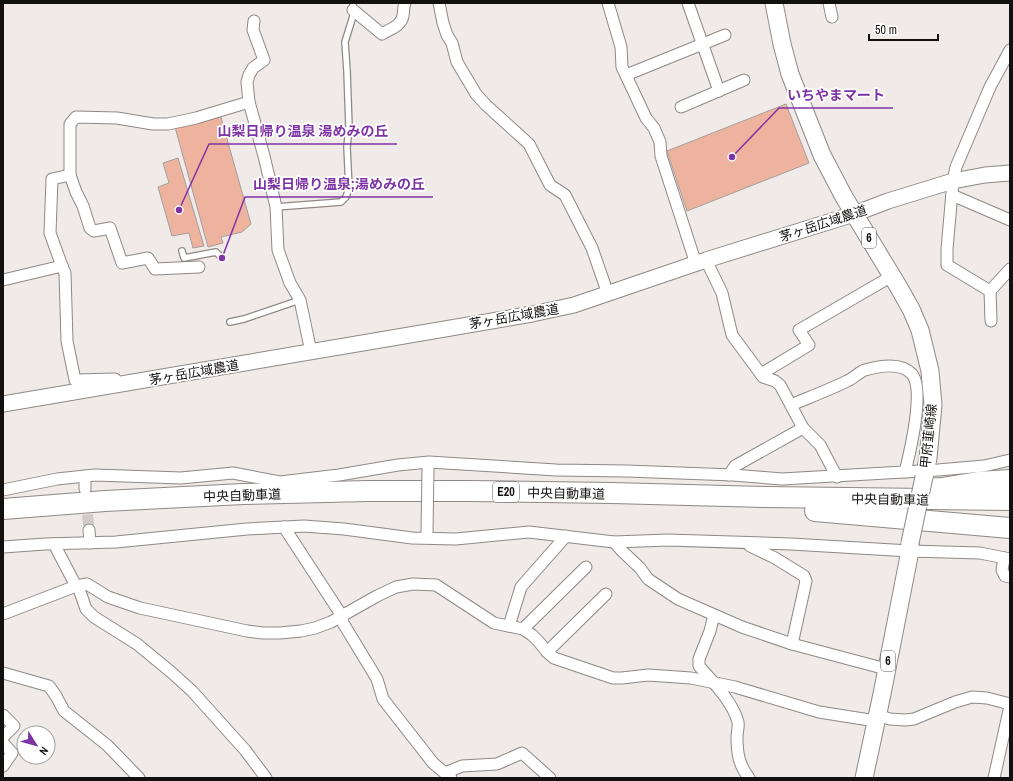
<svg xmlns="http://www.w3.org/2000/svg" width="1013" height="781" viewBox="0 0 1013 781" font-family="'Archivo Narrow','Noto Sans JP',sans-serif">
	<style>
		.building { fill: #eeb39f; stroke: #a59f9c }
		.lines { fill: none; stroke-linecap: round; stroke-linejoin: round }
		.street-tunnel { stroke: #cfc9c8; stroke-width: 11; stroke-dasharray: 11 5.5; stroke-linecap: butt }
		.lane-casing { stroke: #8e8886; stroke-width: 8 }
		.street-casing { stroke: #8e8886; stroke-width: 13 }
		.secondary-casing { stroke: #8e8886; stroke-width: 17 }
		.primary-casing { stroke: #8e8886; stroke-width: 19 }
		.highway-casing { stroke: #8e8886; stroke-width: 22 }
		.lane { stroke: #fff; stroke-width: 5.5 }
		.street { stroke: #fff; stroke-width: 11 }
		.secondary { stroke: #fff; stroke-width: 15 }
		.primary { stroke: #fff; stroke-width: 17 }
		.highway { stroke: #fff; stroke-width: 20 }
		.street-bridge-casing { stroke: #8e8886; stroke-width: 13; stroke-linecap: butt }
		.primary-bridge-casing { stroke: #8e8886; stroke-width: 19; stroke-linecap: butt }
		.street-bridge { stroke: #fff; stroke-width: 11 }
		.primary-bridge { stroke: #fff; stroke-width: 17 }
		.labels { text-anchor: middle; stroke-width: 3.5; stroke-linejoin: round; paint-order: stroke }
		.shield { fill: #fff; stroke: #5a5858; stroke-width: 1 }
		.shield-label { font-size: 12px; font-weight: bold; fill: #131110 }
		.street-label { font-size: 13px; fill: #131110; stroke: #fff }
		.leader { fill: none; stroke: #7e34a5; stroke-width: 1.5 }
		.callout-dot { fill: #7e34a5; stroke: #fff; stroke-width: 1.5 }
		.callout-label { font-size: 14px; text-anchor: middle; font-weight: bold; fill: #7e34a5; stroke: #fff; stroke-width: 3.5; stroke-linejoin: round; paint-order: stroke }
	</style>
	<rect width="100%" height="100%" fill="#f0eae8"/>
	<g class="building">
		<polygon points="786,104 809,163 687,211 667,151"/>
		<polygon points="220,114 251,224 242,232 221,237 223,243 208,247 175,127"/>
		<polygon points="178,158 204,246 193,248 189,233 172,236 158,187 169,183 163,163"/>
	</g>
	<g class="lines">
		<polyline class="street-tunnel" points="86,498 89,530"/>
		<g class="lane-casing">
			<g id="lane">
				<polyline points="276,207 341,202 346,197 349,188 347,147 349,127 347,71 345,42 353,16 353,3"/>
				<polyline points="182,251 184,258 216,252 222,258"/>
				<polyline points="230,322 244,319 300,300"/>
			</g>
		</g>
		<g class="street-casing">
			<g id="street">
				<polyline points="439,3 443,23 447,35 452,43 457,62 476,94 486,105 529,144 550,185 565,195 592,248 608,294"/>
				<polyline points="608,3 621,47 622,67 646,118 654,128 660,142 661,156 696,264"/>
				<polyline points="688,3 719,91"/>
				<polyline points="829,3 832,17"/>
				<path d="M353 10 382 34C390 29 401 26 403 16 404 11 403 7 405 3"/>
				<polyline points="254,21 253,30 264,60 253,68 249,75 247,82 249,102 264,156 276,207 278,250 290,283 300,300 311,352"/>
				<polyline points="626,75 725,35"/>
				<polyline points="681,107 744,80"/>
				<polyline points="952,195 1010,220"/>
				<polyline points="706,260 722,293 732,335 763,377 775,381 780,385 803,428 820,445 837,477"/>
				<polyline points="62,266 50,233 52,179 70,175"/>
				<polyline points="199,267 155,269 148,258 122,263 110,228 94,231 90,228 83,206 76,192 70,175 70,124 76,117 117,118 153,124 168,124 196,118 249,102"/>
				<polyline points="3,280 62,266 65,273 67,341 75,380 115,379"/>
				<polyline points="990,291 1010,269"/>
				<polyline points="991,321 990,291 947,265 947,249 953,181 956,167 990,87 1010,50"/>
				<polyline points="761,374 809,345 799,330 892,276"/>
				<path d="M791 405C810 397 829 390 847 381 854 378 859 372 865 370 879 366 901 362 912 374 925 390 910 452 905 472"/>
				<polyline points="729,475 735,466 803,428"/>
				<polyline points="85,476 85,489"/>
				<polyline points="3,490 57,479 95,475 181,478 233,473 280,482 339,475 398,465 429,462 556,470 627,471 733,475 782,479 938,470 984,466 1010,460"/>
				<polyline points="284,527 342,616 343,623 377,679 383,699 433,763 451,778"/>
				<polyline points="89,530 90,543"/>
				<polyline points="614,542 621,550 640,568 648,579 678,599 742,627 792,644 886,669"/>
				<polyline points="750,543 750,546 775,558 804,576 806,581 792,644"/>
				<polyline points="54,544 76,586"/>
				<polyline points="3,547 45,544 116,542 247,529 304,526 344,529 412,538 456,539 529,532 614,542 668,540 791,544 910,551 980,553 1010,559"/>
				<polyline points="1004,558 1002,570 1005,576 1010,577"/>
				<polyline points="78,586 86,609 94,617 137,644 171,672 192,691 245,750 266,778"/>
				<polyline points="3,614 76,586 87,584 108,597 140,608 247,631 263,633 280,633 301,631 315,628 331,622 377,596 396,587 413,584 436,585 494,623 523,629 532,635 539,642 547,652 554,658 613,678 622,678 648,675 691,678 735,687 819,712 876,721"/>
				<path d="M714 615 710 631 699 659V666C712 681 733 702 738 722 739 727 737 732 737 737 737 754 739 765 749 778"/>
				<polyline points="509,626 521,587 566,536"/>
				<polyline points="523,629 586,567"/>
				<polyline points="547,652 606,594"/>
				<polyline points="3,673 49,686 56,696 64,711 107,745 139,778"/>
				<polyline points="3,715 14,726 3,737"/>
				<polyline points="877,715 890,719 905,720 914,719 955,702 972,697 987,698 1010,704"/>
				<polyline points="3,743 12,753 3,766"/>
				<polyline points="445,773 462,766 497,764 522,753 550,778"/>
				<polyline points="994,778 1010,706"/>
			</g>
		</g>
		<g class="secondary-casing">
			<polyline id="secondary" points="3,404 392,338 532,314 574,305 706,260 854,214 888,201 953,181 985,175 1010,173"/>
		</g>
		<g class="primary-casing">
			<g id="primary">
				<polyline points="774,3 782,44 790,74 822,155 844,197 898,286 911,309 920,330 930,371 933,405 928,458 924,477"/>
				<polyline points="864,778 882,694 910,551 910,543"/>
			</g>
		</g>
		<g class="highway-casing">
			<g id="highway">
				<polyline points="927,489 942,488 978,482 1010,480"/>
				<polyline points="3,509 105,501 243,494 368,491 467,491 612,493 766,497 1010,500"/>
				<polyline points="815,511 1010,528"/>
			</g>
		</g>
		<use href="#lane" class="lane"/>
		<use href="#street" class="street"/>
		<use href="#secondary" class="secondary"/>
		<use href="#primary" class="primary"/>
		<use href="#highway" class="highway"/>
		<g class="street-bridge-casing">
			<polyline id="street-bridge" points="427,532 428,469"/>
		</g>
		<g class="primary-bridge-casing">
			<polyline id="primary-bridge" points="910,543 924,477"/>
		</g>
		<use href="#street-bridge" class="street-bridge"/>
		<use href="#primary-bridge" class="primary-bridge"/>
	</g>
	<g class="labels">
		<g class="shield">
			<rect x="862" y="228" width="14" height="20" rx="3"/>
			<rect x="493" y="482" width="26" height="20" rx="3"/>
			<rect x="881" y="651" width="14" height="20" rx="3"/>
		</g>
		<g class="shield-label">
			<text x="869" y="242">6</text>
			<text x="506" y="496">E20</text>
			<text x="888" y="665">6</text>
		</g>
		<g class="street-label">
			<text transform="translate(823 223) rotate(-18)" y="5">茅ヶ岳広域農道</text>
			<text transform="translate(514 316) rotate(-10)" y="5">茅ヶ岳広域農道</text>
			<text transform="translate(194 372) rotate(-10)" y="5">茅ヶ岳広域農道</text>
			<text transform="translate(928 436) rotate(-84)" y="5">甲府韮崎線</text>
			<text transform="translate(566 493) rotate(1)" y="5">中央自動車道</text>
			<text transform="translate(242 495) rotate(-2)" y="5">中央自動車道</text>
			<text transform="translate(890 499) rotate(1)" y="5">中央自動車道</text>
		</g>
	</g>
	<path class="leader" d="M732 157L779 108H893M179 210L209 144H397M222 258L245 197H433"/>
	<g class="callout-dot">
		<circle cx="732" cy="157" r="4"/>
		<circle cx="179" cy="210" r="4"/>
		<circle cx="222" cy="258" r="4"/>
	</g>
	<g class="callout-label">
		<text x="836" y="100">いちやまマート</text>
		<text x="303" y="136">山梨日帰り温泉 湯めみの丘</text>
		<text x="339" y="189">山梨日帰り温泉;湯めみの丘</text>
	</g>
	<rect width="1013" height="781" fill="none" stroke="#131110" stroke-width="8"/>
	<g transform="translate(36 745) rotate(127)"><circle r="19" fill="#ffffff" stroke="#a1a09f"/>
	<path d="M0-3L7 15L0 10L-7 15Z" fill="#7e34a5"/>
	<text y="-6" font-size="11" font-weight="bold" text-anchor="middle" fill="#131110">N</text>
	</g>
	<path d="M869 34v6h69v-6" fill="none" stroke="#131110" stroke-width="2"/>
	<text x="875" y="34" font-size="12" fill="#131110" stroke="#ffffff" stroke-width="3" paint-order="stroke">50 m</text>
</svg>
